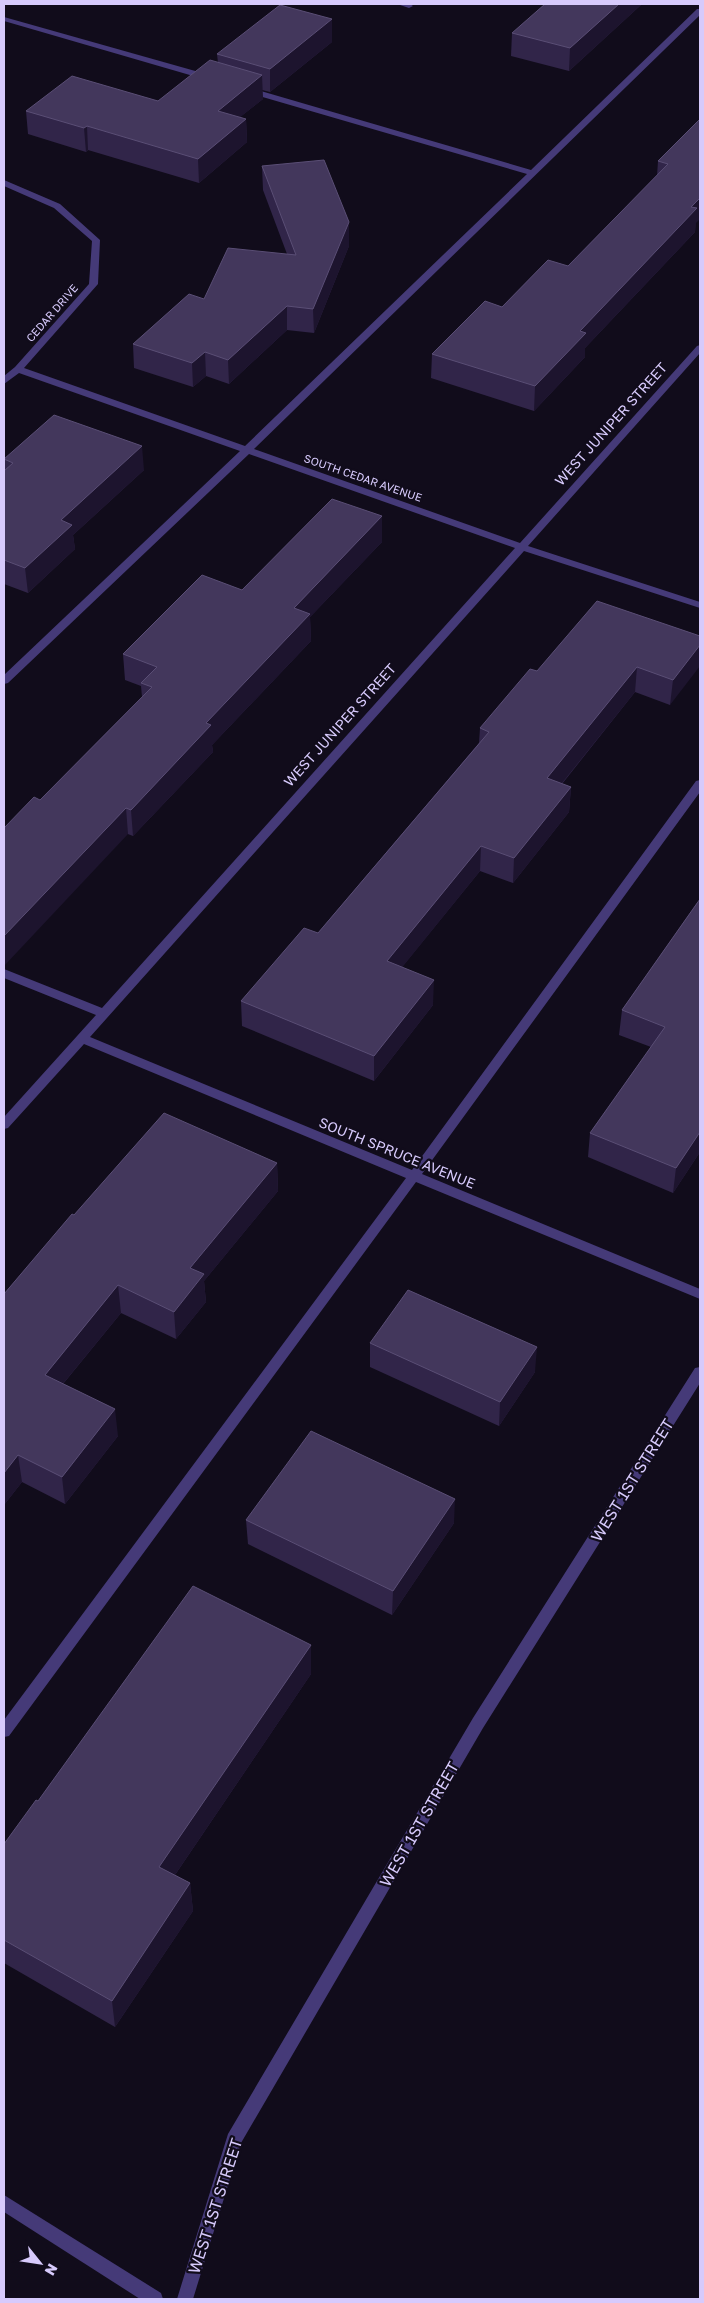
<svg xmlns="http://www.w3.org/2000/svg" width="704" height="2303" viewBox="0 0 704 2303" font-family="'Golos Text',sans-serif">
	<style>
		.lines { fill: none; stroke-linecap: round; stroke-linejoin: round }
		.minor { fill: #453a78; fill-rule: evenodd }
		.wall { fill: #312549 }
		.shaded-wall { fill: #1d142e }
		.building { fill: #43375c; stroke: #5a4e75 }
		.labels { text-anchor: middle; stroke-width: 4.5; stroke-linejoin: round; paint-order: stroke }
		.far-street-label { font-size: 11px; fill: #d7cafc; stroke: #110c1b }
		.street-label { font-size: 14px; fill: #d7cafc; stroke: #110c1b }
		.near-street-label { font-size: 16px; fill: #d7cafc; stroke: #110c1b }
	</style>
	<rect width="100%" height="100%" fill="#110c1b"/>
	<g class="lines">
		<g class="minor">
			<polygon points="397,4 410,4 413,6 409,8"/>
			<polygon points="697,9 700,9 700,15 254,449 520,543 697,346 700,345 700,353 528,546 700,602 700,608 524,551 90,1037 412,1170 696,781 700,780 700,792 422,1174 700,1289 700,1299 416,1182 9,1736 4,1737 4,1720 406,1178 84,1044 8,1128 4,1129 4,1117 96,1015 4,978 4,969 102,1008 515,548 249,454 8,683 4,684 4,675 240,451 19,373 4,384 4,376 15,367 89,284 92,241 54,208 4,186 4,180 60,204 100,240 98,284 24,368 245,446 527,174 245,92 245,88 251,88 531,170"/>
			<polygon points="4,17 213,76 214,78 207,80 4,21"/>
			<polygon points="700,1367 700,1383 483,1728 241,2143 193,2299 177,2299 228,2134 473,1718 695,1368"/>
			<polygon points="4,2195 161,2293 163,2299 140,2299 4,2212"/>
		</g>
	</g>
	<g class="wall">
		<polygon points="642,4 569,71 511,56 512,33"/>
		<polygon points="332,42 270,92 262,90 263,99 240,117 246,119 247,142 199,183 88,150 86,152 28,134 26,111 158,101 218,63 217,54"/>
		<polygon points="700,119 695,232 585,348 585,357 534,411 431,378 432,354 502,307 568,266 657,176 658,161"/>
		<polygon points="262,166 349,246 314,333 287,330 229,384 206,376 193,387 134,368 133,344 204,299 287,254 263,190"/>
		<polygon points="4,459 144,470 73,535 75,549 28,593 4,584 4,471 5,469"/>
		<polygon points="382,516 382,542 310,617 311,641 212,745 213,752 133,836 40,800 142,697 141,686 125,680 123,654"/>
		<polygon points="700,636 670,705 635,692 562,784 571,787 569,812 513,883 480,871 402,967 433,1005 374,1081 242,1026 241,1001 318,933 479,743 480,728"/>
		<polygon points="700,899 700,1152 673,1193 588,1157 590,1133 651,1047 619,1035 622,1010"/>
		<polygon points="277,1163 278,1191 204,1281 206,1302 176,1339 121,1313 63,1384 118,1436 65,1504 22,1482 4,1505 4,1294 74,1215"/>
		<polygon points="370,1343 535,1372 499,1426 370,1367"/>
		<polygon points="246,1520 454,1523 392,1615 248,1544"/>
		<polygon points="311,1645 311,1674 175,1875 190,1883 193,1911 115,2027 4,1963 4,1844 38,1801"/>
	</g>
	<g class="shaded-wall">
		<polygon points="619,4 642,4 569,71 570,48"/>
		<polygon points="332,19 332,42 270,92 270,69"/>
		<polygon points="262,75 263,99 219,134 218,111"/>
		<polygon points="246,119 247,142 199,183 198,159"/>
		<polygon points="87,126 88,150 86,152 84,128"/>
		<polygon points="700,198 700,219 696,223 695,232 585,348 585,357 534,411 535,386 580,331"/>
		<polygon points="349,222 349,246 314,333 313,309"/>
		<polygon points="287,306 287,330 229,384 228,360"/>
		<polygon points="205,352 206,376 193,387 192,363"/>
		<polygon points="142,446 144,470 73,535 75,549 28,593 25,568 61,520"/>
		<polygon points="382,516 382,542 310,617 311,641 212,745 213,752 133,836 131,810 206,723 294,608"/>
		<polygon points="700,645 700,666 670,705 673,680"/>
		<polygon points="637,667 635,692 546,803 547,778"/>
		<polygon points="571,787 569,812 513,883 514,858"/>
		<polygon points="126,808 128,834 4,966 4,936"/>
		<polygon points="481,846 480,871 387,986 387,961"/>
		<polygon points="434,980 433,1005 374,1081 374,1056"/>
		<polygon points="700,1132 700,1152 673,1193 676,1168"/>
		<polygon points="277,1163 278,1191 204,1281 206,1302 176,1339 174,1312 190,1268"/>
		<polygon points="118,1285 121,1313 48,1402 45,1375"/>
		<polygon points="537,1347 535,1372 499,1426 500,1402"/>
		<polygon points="115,1409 118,1436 65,1504 62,1477"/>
		<polygon points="18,1455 22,1482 4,1505 4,1473"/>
		<polygon points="455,1499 454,1523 392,1615 393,1591"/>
		<polygon points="311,1645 311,1674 162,1894 159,1867"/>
		<polygon points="190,1883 193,1911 115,2027 112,2001"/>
	</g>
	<g class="building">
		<polygon points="545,4 619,4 570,48 512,33"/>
		<polygon points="280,5 332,19 270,69 217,54"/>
		<polygon points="210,60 262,75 218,111 246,119 198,159 87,126 84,128 26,111 72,76 158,101"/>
		<polygon points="700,119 700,198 691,207 697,208 580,331 586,333 535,386 432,354 485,301 502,307 548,260 568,266 668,164 658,161"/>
		<polygon points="324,160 349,222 313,309 287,306 228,360 205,352 192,363 133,344 189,294 204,299 228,248 296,255 262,166"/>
		<polygon points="54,415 142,446 61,520 72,525 25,568 4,560 4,471 13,463 4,459"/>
		<polygon points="332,499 382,516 294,608 310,614 206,723 211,725 131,810 126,808 4,936 4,828 34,797 40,800 152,687 141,683 157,667 123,654 202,575 242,590"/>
		<polygon points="597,601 700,636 700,645 673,680 637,667 547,778 571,787 514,858 481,846 387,961 434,980 374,1056 241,1001 304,928 318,933 489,732 480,728 530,669 537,671"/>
		<polygon points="700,899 700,1132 676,1168 590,1133 665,1027 622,1010"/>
		<polygon points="164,1113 277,1163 190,1268 204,1274 174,1312 118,1285 45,1375 115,1409 62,1477 18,1455 4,1473 4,1294 72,1214 74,1215"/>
		<polygon points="408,1290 537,1347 500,1402 370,1343"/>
		<polygon points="311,1431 455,1499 393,1591 246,1520"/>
		<polygon points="193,1586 311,1645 159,1867 190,1883 112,2001 4,1940 4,1844 36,1800 38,1801"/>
	</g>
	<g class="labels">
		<g class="far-street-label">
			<text transform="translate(52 313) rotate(-49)" y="4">CEDAR DRIVE</text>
			<text transform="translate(363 478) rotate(19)" y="4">SOUTH CEDAR AVENUE</text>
		</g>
		<g class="street-label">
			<text transform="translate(611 424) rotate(-48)" y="5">WEST JUNIPER STREET</text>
			<text transform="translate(340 725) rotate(-48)" y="5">WEST JUNIPER STREET</text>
			<text transform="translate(397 1153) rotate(22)" y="5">SOUTH SPRUCE AVENUE</text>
		</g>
		<g class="near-street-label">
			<text transform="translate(632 1480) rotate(-58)" y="6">WEST 1ST STREET</text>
			<text transform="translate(419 1824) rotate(-60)" y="6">WEST 1ST STREET</text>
			<text transform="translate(215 2206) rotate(-72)" y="6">WEST 1ST STREET</text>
		</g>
	</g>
	<rect width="704" height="2303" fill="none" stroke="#d7cafc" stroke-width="10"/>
	<g transform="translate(40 2263) rotate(120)" stroke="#110c1b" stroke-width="4" paint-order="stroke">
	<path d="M0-4L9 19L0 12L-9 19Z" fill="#d7cafc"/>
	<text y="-8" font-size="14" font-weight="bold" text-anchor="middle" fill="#d7cafc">N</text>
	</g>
</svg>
